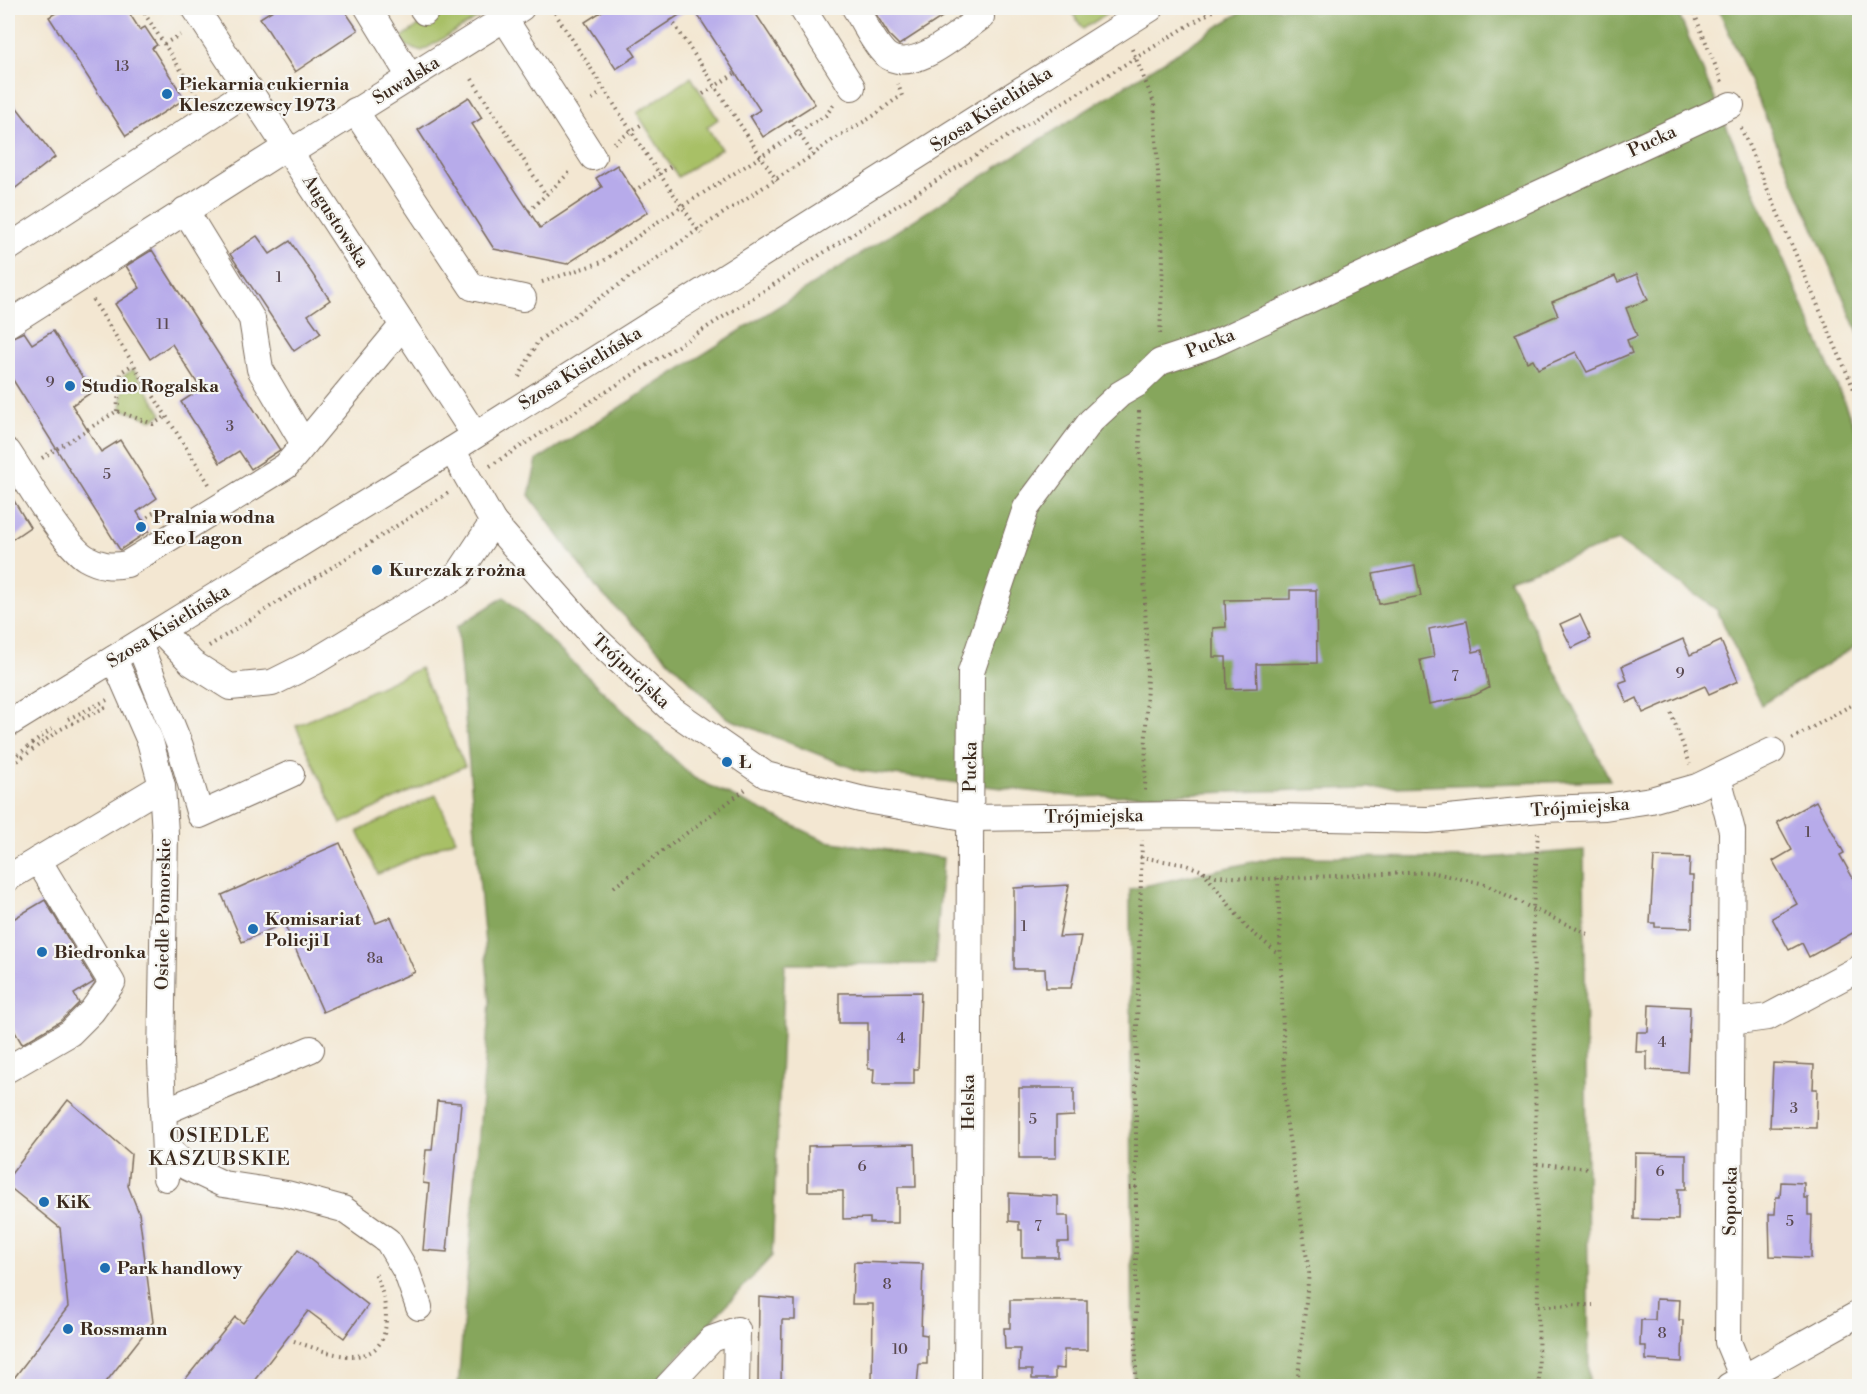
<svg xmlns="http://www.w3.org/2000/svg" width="1867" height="1394" viewBox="0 0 1867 1394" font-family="'Libre Bodoni',serif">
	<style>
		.green { fill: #a8c066; stroke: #727542; stroke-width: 1.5 }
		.forest { fill: #86a65b; stroke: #60683c; stroke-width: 1.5 }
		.building { fill: #b7abea }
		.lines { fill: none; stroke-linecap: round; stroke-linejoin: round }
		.minor-casing { stroke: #7b6c5d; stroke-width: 28 }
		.path { stroke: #7b6c5d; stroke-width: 4; stroke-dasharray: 1.5 4.5; stroke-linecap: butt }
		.minor { stroke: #fff; stroke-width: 26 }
		.poi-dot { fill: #1f6fb2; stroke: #f6f6f2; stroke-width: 2 }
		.labels { text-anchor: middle; stroke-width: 4.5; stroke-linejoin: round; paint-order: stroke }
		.number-label { font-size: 15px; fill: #5a4a51 }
		.street-label { font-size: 18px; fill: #3b2a1e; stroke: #f6f6f2 }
		.poi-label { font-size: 18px; font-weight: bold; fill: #3b2a1e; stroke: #f6f6f2; text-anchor: start }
		.neighbourhood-label { font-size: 20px; letter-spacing: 1.5px; fill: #3b2a1e; stroke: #f6f6f2 }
	</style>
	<rect width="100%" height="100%" fill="#f6f6f2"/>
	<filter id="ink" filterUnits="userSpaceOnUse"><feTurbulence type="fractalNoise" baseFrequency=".0167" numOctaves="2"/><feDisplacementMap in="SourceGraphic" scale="12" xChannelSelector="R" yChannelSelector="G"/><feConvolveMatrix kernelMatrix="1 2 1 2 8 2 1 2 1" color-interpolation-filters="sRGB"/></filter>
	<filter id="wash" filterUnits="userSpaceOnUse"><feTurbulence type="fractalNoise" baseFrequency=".008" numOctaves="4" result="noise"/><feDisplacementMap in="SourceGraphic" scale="24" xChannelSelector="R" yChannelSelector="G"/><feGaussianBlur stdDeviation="1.35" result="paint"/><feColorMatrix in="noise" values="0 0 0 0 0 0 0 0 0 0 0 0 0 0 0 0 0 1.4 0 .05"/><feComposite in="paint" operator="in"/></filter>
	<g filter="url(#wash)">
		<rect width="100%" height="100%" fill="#f3e7d2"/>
		<g class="green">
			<polygon points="444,8 448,15 460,8 495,8 422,51 406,46 402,37"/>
			<polygon points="1069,8 1116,8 1083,29"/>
			<polygon points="691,77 718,119 707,127 721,149 678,177 637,113"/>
			<polygon points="133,369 162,414 152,420 121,409 124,376"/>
			<polygon points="420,668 465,766 341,824 296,726"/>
			<polygon points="436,795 456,839 378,874 358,831"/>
		</g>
		<g class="forest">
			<polygon points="1247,8 1676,8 1859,437 1859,644 1761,705 1717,610 1618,541 1509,579 1610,780 1078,797 860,771 727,718 597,589 529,495 537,460"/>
			<polygon points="1718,8 1859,8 1859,334 1727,28"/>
			<polygon points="504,597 694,778 826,841 943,858 935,964 785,964 772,1256 651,1386 458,1386 490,1002 457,627"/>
			<polygon points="1584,850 1589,1386 1133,1386 1130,889 1275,857 1487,858"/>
		</g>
		<g id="blocks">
			<g class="building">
				<polygon points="64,8 126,8 140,30 145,27 157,45 152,48 185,99 126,136 49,17"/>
				<polygon points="276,8 343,8 358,30 295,72 260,18"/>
				<polygon points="607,8 690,8 630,47 636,56 616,69 585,22"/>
				<polygon points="693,8 752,8 815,104 763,137 750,116 760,110"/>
				<polygon points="872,8 956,8 899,45 889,35"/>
				<polygon points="8,96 55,157 8,194"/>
				<polygon points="469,97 482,118 472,124 540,228 602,187 596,178 617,165 648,212 567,264 494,249 418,130"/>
				<polygon points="257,236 270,254 290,241 330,300 308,315 321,333 294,351 230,254"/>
				<polygon points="152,250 280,450 251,469 239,451 220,463 181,402 201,389 172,344 150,359 115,304 140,288 126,266"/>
				<polygon points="1637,274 1648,300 1626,308 1637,336 1627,340 1632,353 1587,372 1576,352 1538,369 1533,359 1527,362 1515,334 1558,315 1552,302 1615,276 1618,282"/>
				<polygon points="53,331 92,392 72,405 101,452 120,440 157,498 137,512 149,531 120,550 8,372 8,339 24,332 32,344"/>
				<polygon points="8,491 30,527 8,542"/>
				<polygon points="1415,566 1421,596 1379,604 1373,574"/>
				<polygon points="1290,590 1316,590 1317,663 1256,664 1257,688 1227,689 1226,657 1213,657 1213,628 1226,627 1225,600 1290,599"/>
				<polygon points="1580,615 1591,639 1572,648 1560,624"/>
				<polygon points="1467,621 1473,652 1482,650 1489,688 1475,695 1429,704 1420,660 1434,657 1429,629"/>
				<polygon points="1683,639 1690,655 1721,641 1738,681 1709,694 1705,686 1643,713 1637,698 1627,703 1619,683 1627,680 1622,666"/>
				<polygon points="1816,801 1844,853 1840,855 1860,891 1860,929 1809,957 1802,943 1789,950 1772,918 1797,904 1773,861 1792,850 1777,822"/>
				<polygon points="340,843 376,923 391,917 415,972 323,1012 284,923 242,942 222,895"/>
				<polygon points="1654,857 1690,858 1689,876 1693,876 1692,928 1655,927 1655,923 1650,923"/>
				<polygon points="1069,885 1059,937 1081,936 1071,988 1046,988 1045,969 1014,969 1014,888"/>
				<polygon points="45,900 94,982 74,994 79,1003 61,1021 22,1044 8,1020 8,922"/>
				<polygon points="921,992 918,1069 914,1069 914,1084 873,1084 874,1069 868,1069 868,1023 839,1023 839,993"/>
				<polygon points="1649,1005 1690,1007 1687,1072 1647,1070 1647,1052 1636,1052 1637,1032 1648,1032"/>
				<polygon points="1773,1063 1814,1065 1813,1089 1817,1089 1816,1128 1770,1127"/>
				<polygon points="1019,1088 1074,1088 1074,1116 1056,1117 1056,1158 1019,1158"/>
				<polygon points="68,1100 131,1154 128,1186 139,1213 153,1322 103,1386 8,1386 68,1307 60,1228 8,1186 8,1178"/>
				<polygon points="437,1101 461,1103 447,1252 423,1250 429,1184 423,1183 426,1150 432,1150"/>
				<polygon points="915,1144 916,1187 898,1187 898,1223 870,1223 870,1218 843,1219 843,1191 808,1191 808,1146"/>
				<polygon points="1635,1153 1686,1154 1686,1189 1678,1189 1678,1220 1634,1219"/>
				<polygon points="1781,1182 1804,1183 1804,1198 1808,1198 1808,1215 1812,1215 1811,1258 1770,1256 1769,1214 1775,1214 1776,1197 1780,1197"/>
				<polygon points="1009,1193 1058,1196 1058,1216 1068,1216 1069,1242 1058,1242 1058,1257 1022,1257 1022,1230 1019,1230 1019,1222 1009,1221"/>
				<polygon points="298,1250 368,1305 344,1338 308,1311 250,1386 180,1386 235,1317 243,1323"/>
				<polygon points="854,1262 923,1264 921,1334 927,1335 927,1364 919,1364 917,1386 872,1386 873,1304 852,1304"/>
				<polygon points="759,1297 795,1300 795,1320 782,1320 781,1386 758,1386"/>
				<polygon points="1656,1299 1680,1300 1679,1320 1683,1320 1682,1362 1646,1360 1646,1346 1640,1346 1641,1320 1655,1320"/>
				<polygon points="1010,1300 1087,1300 1087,1350 1064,1350 1064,1369 1055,1368 1055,1379 1032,1379 1032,1370 1019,1370 1020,1349 1005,1349 1004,1328 1010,1328"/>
			</g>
		</g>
	</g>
	<g filter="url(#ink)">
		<use href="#blocks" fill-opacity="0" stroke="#7b6c5d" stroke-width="1.5"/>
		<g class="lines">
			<g class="minor-casing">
				<g id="minor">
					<polyline points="195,8 475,435"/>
					<polyline points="368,8 410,77"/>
					<polyline points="422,8 425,12"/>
					<polyline points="802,8 852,87"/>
					<path d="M855 8C864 22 873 43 885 54 911 77 959 32 981 17"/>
					<polyline points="504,18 593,157"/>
					<polyline points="355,111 472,287 523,298"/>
					<polyline points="291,152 521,8"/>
					<polyline points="185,210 252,319 260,369 304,444"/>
					<polyline points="8,248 250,90"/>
					<polyline points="8,324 288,146"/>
					<polyline points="452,450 493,522 596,639 672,710 766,775 860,799 970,818 1183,815 1428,820 1540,809 1605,807 1651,800 1697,787 1772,751"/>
					<path d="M8 452C24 476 64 545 86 558 100 566 112 567 127 564L286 466 403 325"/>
					<polyline points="161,631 192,663 230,687 272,683 314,662 458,575 493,522"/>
					<polyline points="139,644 180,746 200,815 291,774"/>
					<polyline points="114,659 150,741 162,786 165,833 161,1060 166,1178"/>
					<polyline points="8,724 452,450 1151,8"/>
					<polyline points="1718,777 1732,831 1728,1342 1743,1378"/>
					<polyline points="8,878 162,786"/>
					<polyline points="1731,1022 1768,1017 1860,968"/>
					<polyline points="8,1069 70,1033 92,1011 112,983 38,860"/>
					<polyline points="163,1112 311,1049"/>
					<polyline points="165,1146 187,1167 223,1184 287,1194 343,1209 388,1241 407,1273 419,1307"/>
					<polyline points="668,1386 712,1339 737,1330 736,1386"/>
					<polyline points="967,1386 971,672 1026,508 1091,421 1120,394 1137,384 1160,362 1211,345 1731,105"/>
					<polyline points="1729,1386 1860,1313"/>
				</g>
			</g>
			<g class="path">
				<polyline points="141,8 197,95"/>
				<polyline points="1692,8 1722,82"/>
				<polyline points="555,13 648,157 701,234"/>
				<polyline points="671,19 779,184"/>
				<polyline points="164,44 180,35"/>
				<polyline points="1132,49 1154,103 1163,259 1160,336"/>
				<polyline points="472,79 546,195"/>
				<polyline points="703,94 737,72"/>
				<polyline points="592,99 601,93"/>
				<polyline points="790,120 816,159"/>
				<polyline points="1741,128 1860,403"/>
				<polyline points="634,129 644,123"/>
				<polyline points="614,143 632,131"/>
				<polyline points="634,191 671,166"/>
				<polyline points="529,211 572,170"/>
				<polyline points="542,282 602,262 656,223 826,115 835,103"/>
				<polyline points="93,300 209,484"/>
				<path d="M519 377 538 341 699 229 813 155C830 139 851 130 870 118 882 111 889 102 902 96L898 84"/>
				<polyline points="117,411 121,372 132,365"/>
				<polyline points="1139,411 1147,666 1145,791"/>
				<polyline points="42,458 117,411 153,424 167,416"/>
				<polyline points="490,466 956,168 1217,8"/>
				<polyline points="143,521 153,513 163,511"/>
				<polyline points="209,646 448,493"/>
				<polyline points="1671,713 1690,764"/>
				<polyline points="68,719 107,700"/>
				<polyline points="1792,739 1860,700"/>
				<polyline points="8,762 52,729"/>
				<polyline points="8,768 59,730 108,706"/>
				<polyline points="1538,833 1533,909 1539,1386"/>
				<polyline points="1140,857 1187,865 1216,876 1264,879 1430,872 1485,884 1533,909 1588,934"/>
				<polyline points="1203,871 1247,928 1279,954"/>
				<polyline points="1278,878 1286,1118 1309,1273 1297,1386"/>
				<polyline points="614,887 746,789"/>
				<polyline points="1537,1164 1591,1168"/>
				<polyline points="1129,1188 1137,1187"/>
				<polyline points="1538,1306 1593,1305"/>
				<path d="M294 1341C311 1347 332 1355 349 1356 399 1358 388 1301 375 1273"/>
				<polyline points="1136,1386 1136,1063 1142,840"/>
			</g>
			<use href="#minor" class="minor"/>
		</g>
	</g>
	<g class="poi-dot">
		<circle cx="167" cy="94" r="6"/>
		<circle cx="70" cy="386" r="6"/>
		<circle cx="141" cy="527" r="6"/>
		<circle cx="377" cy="570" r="6"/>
		<circle cx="727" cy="762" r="6"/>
		<circle cx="253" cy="929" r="6"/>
		<circle cx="42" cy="952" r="6"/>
		<circle cx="44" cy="1202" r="6"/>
		<circle cx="105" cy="1268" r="6"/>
		<circle cx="68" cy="1329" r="6"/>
	</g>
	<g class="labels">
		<g class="number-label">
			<text x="122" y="71">13</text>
			<text x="279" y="282">1</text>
			<text x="163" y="329">11</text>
			<text x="50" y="387">9</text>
			<text x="230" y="431">3</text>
			<text x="107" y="479">5</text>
			<text x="1680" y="678">9</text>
			<text x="1455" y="681">7</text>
			<text x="1808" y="837">1</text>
			<text x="1024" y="931">1</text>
			<text x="375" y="963">8a</text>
			<text x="901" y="1043">4</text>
			<text x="1662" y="1047">4</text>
			<text x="1794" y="1113">3</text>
			<text x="1033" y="1124">5</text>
			<text x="862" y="1171">6</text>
			<text x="1660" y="1176">6</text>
			<text x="1790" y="1226">5</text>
			<text x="1038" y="1231">7</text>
			<text x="887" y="1289">8</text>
			<text x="1662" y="1338">8</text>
			<text x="900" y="1354">10</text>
		</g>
		<g class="street-label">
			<text transform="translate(406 80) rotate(-32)" y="6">Suwalska</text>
			<text transform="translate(991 109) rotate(-33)" y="6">Szosa Kisielińska</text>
			<text transform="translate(1652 141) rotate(-25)" y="6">Pucka</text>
			<text transform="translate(336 221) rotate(57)" y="6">Augustowska</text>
			<text transform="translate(1210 343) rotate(-22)" y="6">Pucka</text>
			<text transform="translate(580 368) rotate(-32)" y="6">Szosa Kisielińska</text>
			<text transform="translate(168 626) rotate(-32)" y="6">Szosa Kisielińska</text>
			<text transform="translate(631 671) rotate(43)" y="6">Trójmiejska</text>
			<text transform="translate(970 767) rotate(-89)" y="6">Pucka</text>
			<text transform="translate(1580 807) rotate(-4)" y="6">Trójmiejska</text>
			<text transform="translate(1094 816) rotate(-1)" y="6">Trójmiejska</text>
			<text transform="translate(163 914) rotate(-89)" y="6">Osiedle Pomorskie</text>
			<text transform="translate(968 1102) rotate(-90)" y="6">Helska</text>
			<text transform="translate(1730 1201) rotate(-89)" y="6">Sopocka</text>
		</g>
		<g class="poi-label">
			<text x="179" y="90">Piekarnia cukiernia<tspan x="179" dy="21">Kleszczewscy 1973</tspan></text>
			<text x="82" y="392">Studio Rogalska</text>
			<text x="153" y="523">Pralnia wodna<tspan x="153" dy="21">Eco Lagon</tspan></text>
			<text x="389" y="576">Kurczak z rożna</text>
			<text x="739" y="768">Ł</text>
			<text x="265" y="925">Komisariat<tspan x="265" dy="21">Policji I</tspan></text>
			<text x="54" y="958">Biedronka</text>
			<text x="56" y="1208">KiK</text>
			<text x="117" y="1274">Park handlowy</text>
			<text x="80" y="1335">Rossmann</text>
		</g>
		<g class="neighbourhood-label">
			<text x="220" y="1142">OSIEDLE<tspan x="220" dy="23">KASZUBSKIE</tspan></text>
		</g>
	</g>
	<rect width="1867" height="1394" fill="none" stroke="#f6f6f2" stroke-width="30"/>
</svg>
